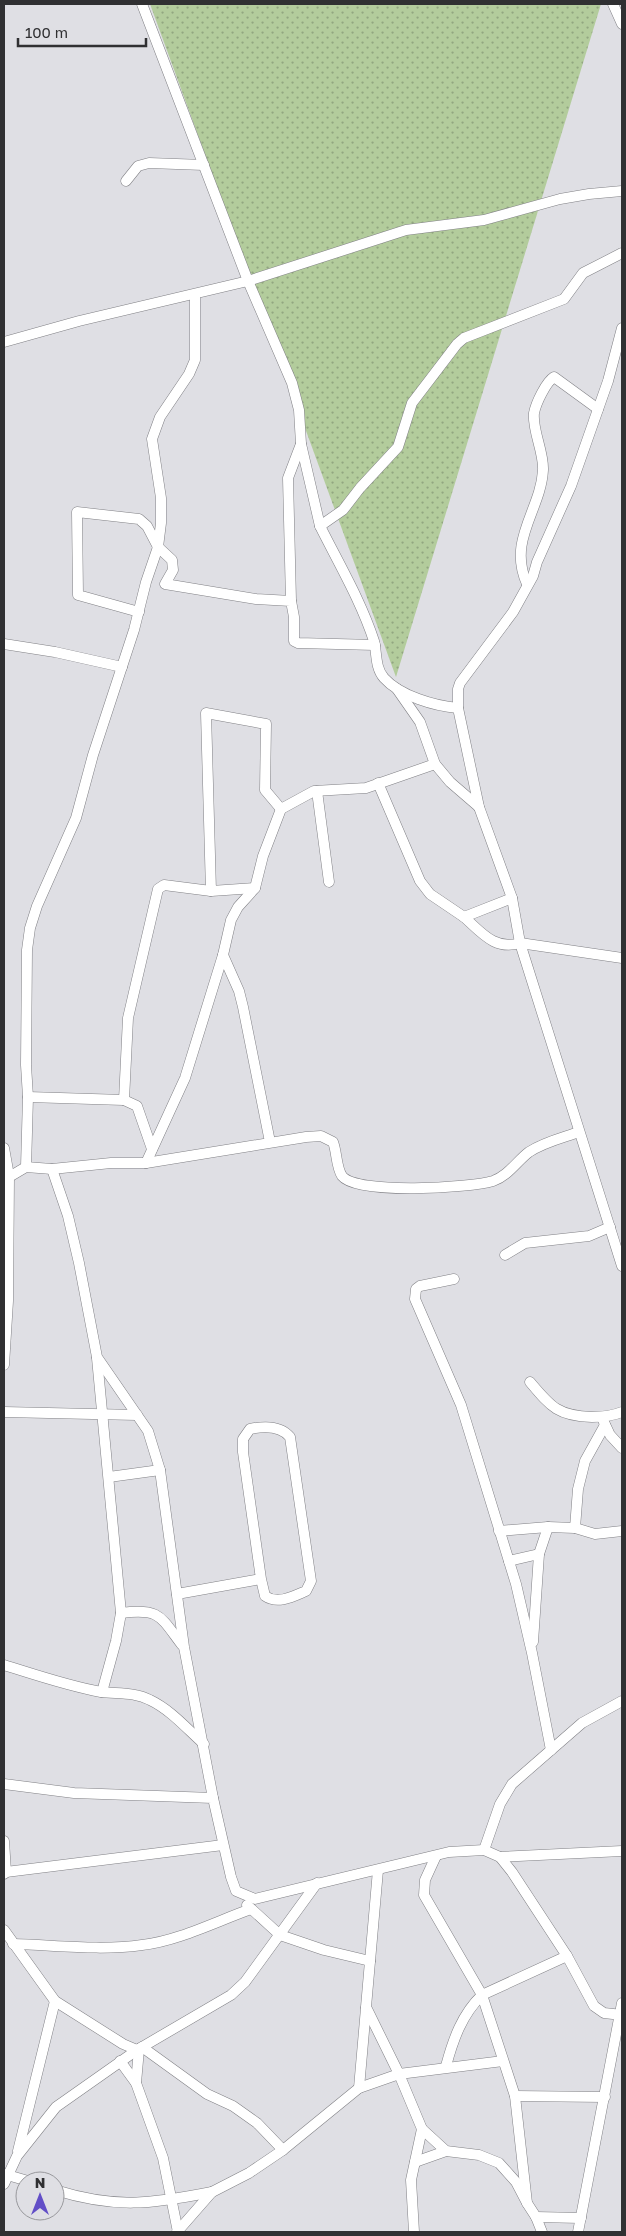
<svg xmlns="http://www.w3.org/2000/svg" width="626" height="2236" viewBox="0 0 626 2236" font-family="'Golos Text',sans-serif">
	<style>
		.grass { fill: url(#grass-dots) }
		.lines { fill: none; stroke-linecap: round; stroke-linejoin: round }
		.minor-casing { stroke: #808085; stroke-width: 11 }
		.minor { stroke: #fff; stroke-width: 10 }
	</style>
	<defs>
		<pattern id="grass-dots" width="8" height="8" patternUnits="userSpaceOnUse" patternTransform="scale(1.25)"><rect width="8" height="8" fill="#b3cc9c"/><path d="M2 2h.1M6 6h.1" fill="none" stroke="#92a680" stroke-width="1.8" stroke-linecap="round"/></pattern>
	</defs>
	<rect width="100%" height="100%" fill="#dfdfe4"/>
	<polygon class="grass" points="150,4 601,4 396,677"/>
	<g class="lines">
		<g class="minor-casing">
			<g id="minor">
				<path d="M142 4 248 281 292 383 299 410 301 444 320 526C339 564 361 601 374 641 377 653 375 668 384 678 400 696 435 706 458 708"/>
				<polyline points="613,4 622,24"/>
				<polyline points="126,181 138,166 149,163 204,165"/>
				<polyline points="622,328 608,381 571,486 537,562 533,576 513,612 460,683 458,689 458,708 479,807 512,898 520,943 622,1266"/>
				<polyline points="4,342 79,321 248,281 406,230 484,220 560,199 589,194 622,191"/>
				<polyline points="320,526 343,510 360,488 398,447 412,403 457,344 464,338 564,299 583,273 622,253"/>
				<path d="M527 584C507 540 541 510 543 470 544 452 532 430 534 413 536 403 546 382 554 377L598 409"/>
				<polyline points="291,601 288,478 301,444"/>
				<polyline points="139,612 78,595 77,512 139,519 147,526 158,547 172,560 173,570 165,584 256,599 291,601 294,617 294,641 298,643 375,645"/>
				<polyline points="4,644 55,652 122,667"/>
				<polyline points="397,689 420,722 435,764 450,782 479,807"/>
				<polyline points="378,783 420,881 430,894 464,917 512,898"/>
				<polyline points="317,791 329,882"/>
				<polyline points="255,888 211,891 206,713 266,724 265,790 281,809 314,791 366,788 435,764"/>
				<path d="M464 917C481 932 495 951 520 943L622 958"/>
				<polyline points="223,955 239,991 243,1007 270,1142"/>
				<polyline points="28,1097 124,1100"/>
				<polyline points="4,1148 9,1176 8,1301 4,1365"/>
				<polyline points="152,1149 137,1106 124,1100 128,1018 158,889 164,885 211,891"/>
				<polyline points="146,1163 185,1078 223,955 231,920 238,907 255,888 263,856 281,809"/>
				<polyline points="26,1167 28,1097 26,1065 27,950 30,928 37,906 76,818 93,755 134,630 146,582 158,547 161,523 161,498 152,439 160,417 189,374 195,360 195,295"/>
				<polyline points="52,1169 68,1216 79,1263 97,1357 148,1431 160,1470 184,1647 213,1798"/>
				<path d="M4 1180 26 1167 52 1169 111 1163H146L306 1137 321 1136 333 1142C337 1152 336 1167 342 1176 357 1195 470 1188 493 1181 508 1176 517 1161 529 1152 544 1142 562 1138 579 1132"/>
				<polyline points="505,1255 525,1243 589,1236 610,1227"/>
				<polyline points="454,1279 420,1286 416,1289 415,1299 461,1405 516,1584 532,1653 551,1750"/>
				<path d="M97 1358 121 1613C160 1608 160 1616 182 1645"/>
				<path d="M530 1382C551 1407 558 1416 592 1417 602 1417 612 1416 622 1412"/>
				<polyline points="4,1412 137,1415"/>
				<polyline points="603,1420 610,1435 622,1448"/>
				<polyline points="109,1477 160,1470"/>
				<polyline points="575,1528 578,1489 585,1461 605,1425"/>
				<polyline points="499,1531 548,1527 575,1528 595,1534 622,1531"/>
				<polyline points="509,1561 539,1554"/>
				<path d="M177 1594 261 1579 243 1452V1439L250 1429C264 1426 280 1425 290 1437L311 1581 306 1591C294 1596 278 1605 265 1596L261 1579"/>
				<polyline points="533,1642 539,1554 548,1527"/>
				<path d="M4 1665C36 1675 68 1686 101 1692 118 1694 135 1692 150 1700 171 1710 187 1729 204 1744"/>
				<polyline points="102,1692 116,1641 121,1613"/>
				<polyline points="4,1784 74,1793 213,1798 231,1877 236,1891 255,1899 449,1852 484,1850 500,1857 512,1872 567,1956 594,2006 604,2013 622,2015"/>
				<polyline points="4,1841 6,1872 4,1874"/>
				<polyline points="484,1850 500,1804 512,1784 582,1723 622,1701"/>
				<polyline points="436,1856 425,1880 424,1895 482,1995 515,2096 527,2203 536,2217 542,2232"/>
				<polyline points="500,1857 622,1851"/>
				<polyline points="378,1870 366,2007 399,2074 422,2129 446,2151 479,2155 499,2163 516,2182 527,2203"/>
				<polyline points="6,1872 223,1845"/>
				<polyline points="247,1905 280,1935 324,1950 370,1961"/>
				<polyline points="4,1930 55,2001 123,2044 137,2050"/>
				<path d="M13 1944C55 1945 100 1951 142 1945 178 1941 217 1921 251 1909"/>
				<polyline points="142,2047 207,2094 233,2106 257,2123 283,2150"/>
				<polyline points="120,2061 136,2083 163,2158 178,2232"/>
				<path d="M446 2066C453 2040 462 2014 482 1995L567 1956"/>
				<polyline points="136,2083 139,2049"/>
				<polyline points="359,2088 366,2008"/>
				<polyline points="515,2096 605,2097"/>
				<polyline points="18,2151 55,2001"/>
				<polyline points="415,2162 446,2151"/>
				<polyline points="4,2174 28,2181"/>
				<polyline points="4,2184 17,2156 56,2107 137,2050 231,1995 245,1982 317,1883"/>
				<path d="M55 2190C116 2209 151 2204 212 2192"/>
				<polyline points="536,2217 581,2218"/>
				<polyline points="177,2232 212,2192 249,2173 283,2150 359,2088 399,2074 503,2061"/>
				<polyline points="414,2232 411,2180 422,2129"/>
				<polyline points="578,2232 622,2003"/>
			</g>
		</g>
		<use href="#minor" class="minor"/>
	</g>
	<rect width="626" height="2236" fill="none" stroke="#303032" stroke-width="10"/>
	<g transform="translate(40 2196)"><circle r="24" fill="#dfdfe4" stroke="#99999d"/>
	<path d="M0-4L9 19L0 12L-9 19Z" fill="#624ec7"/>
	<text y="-8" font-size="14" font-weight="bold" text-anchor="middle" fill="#303032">N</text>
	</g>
	<path d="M18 38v8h128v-8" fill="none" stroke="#303032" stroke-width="2.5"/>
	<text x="25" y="38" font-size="15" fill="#303032" stroke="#dfdfe4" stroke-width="4" paint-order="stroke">100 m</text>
</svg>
